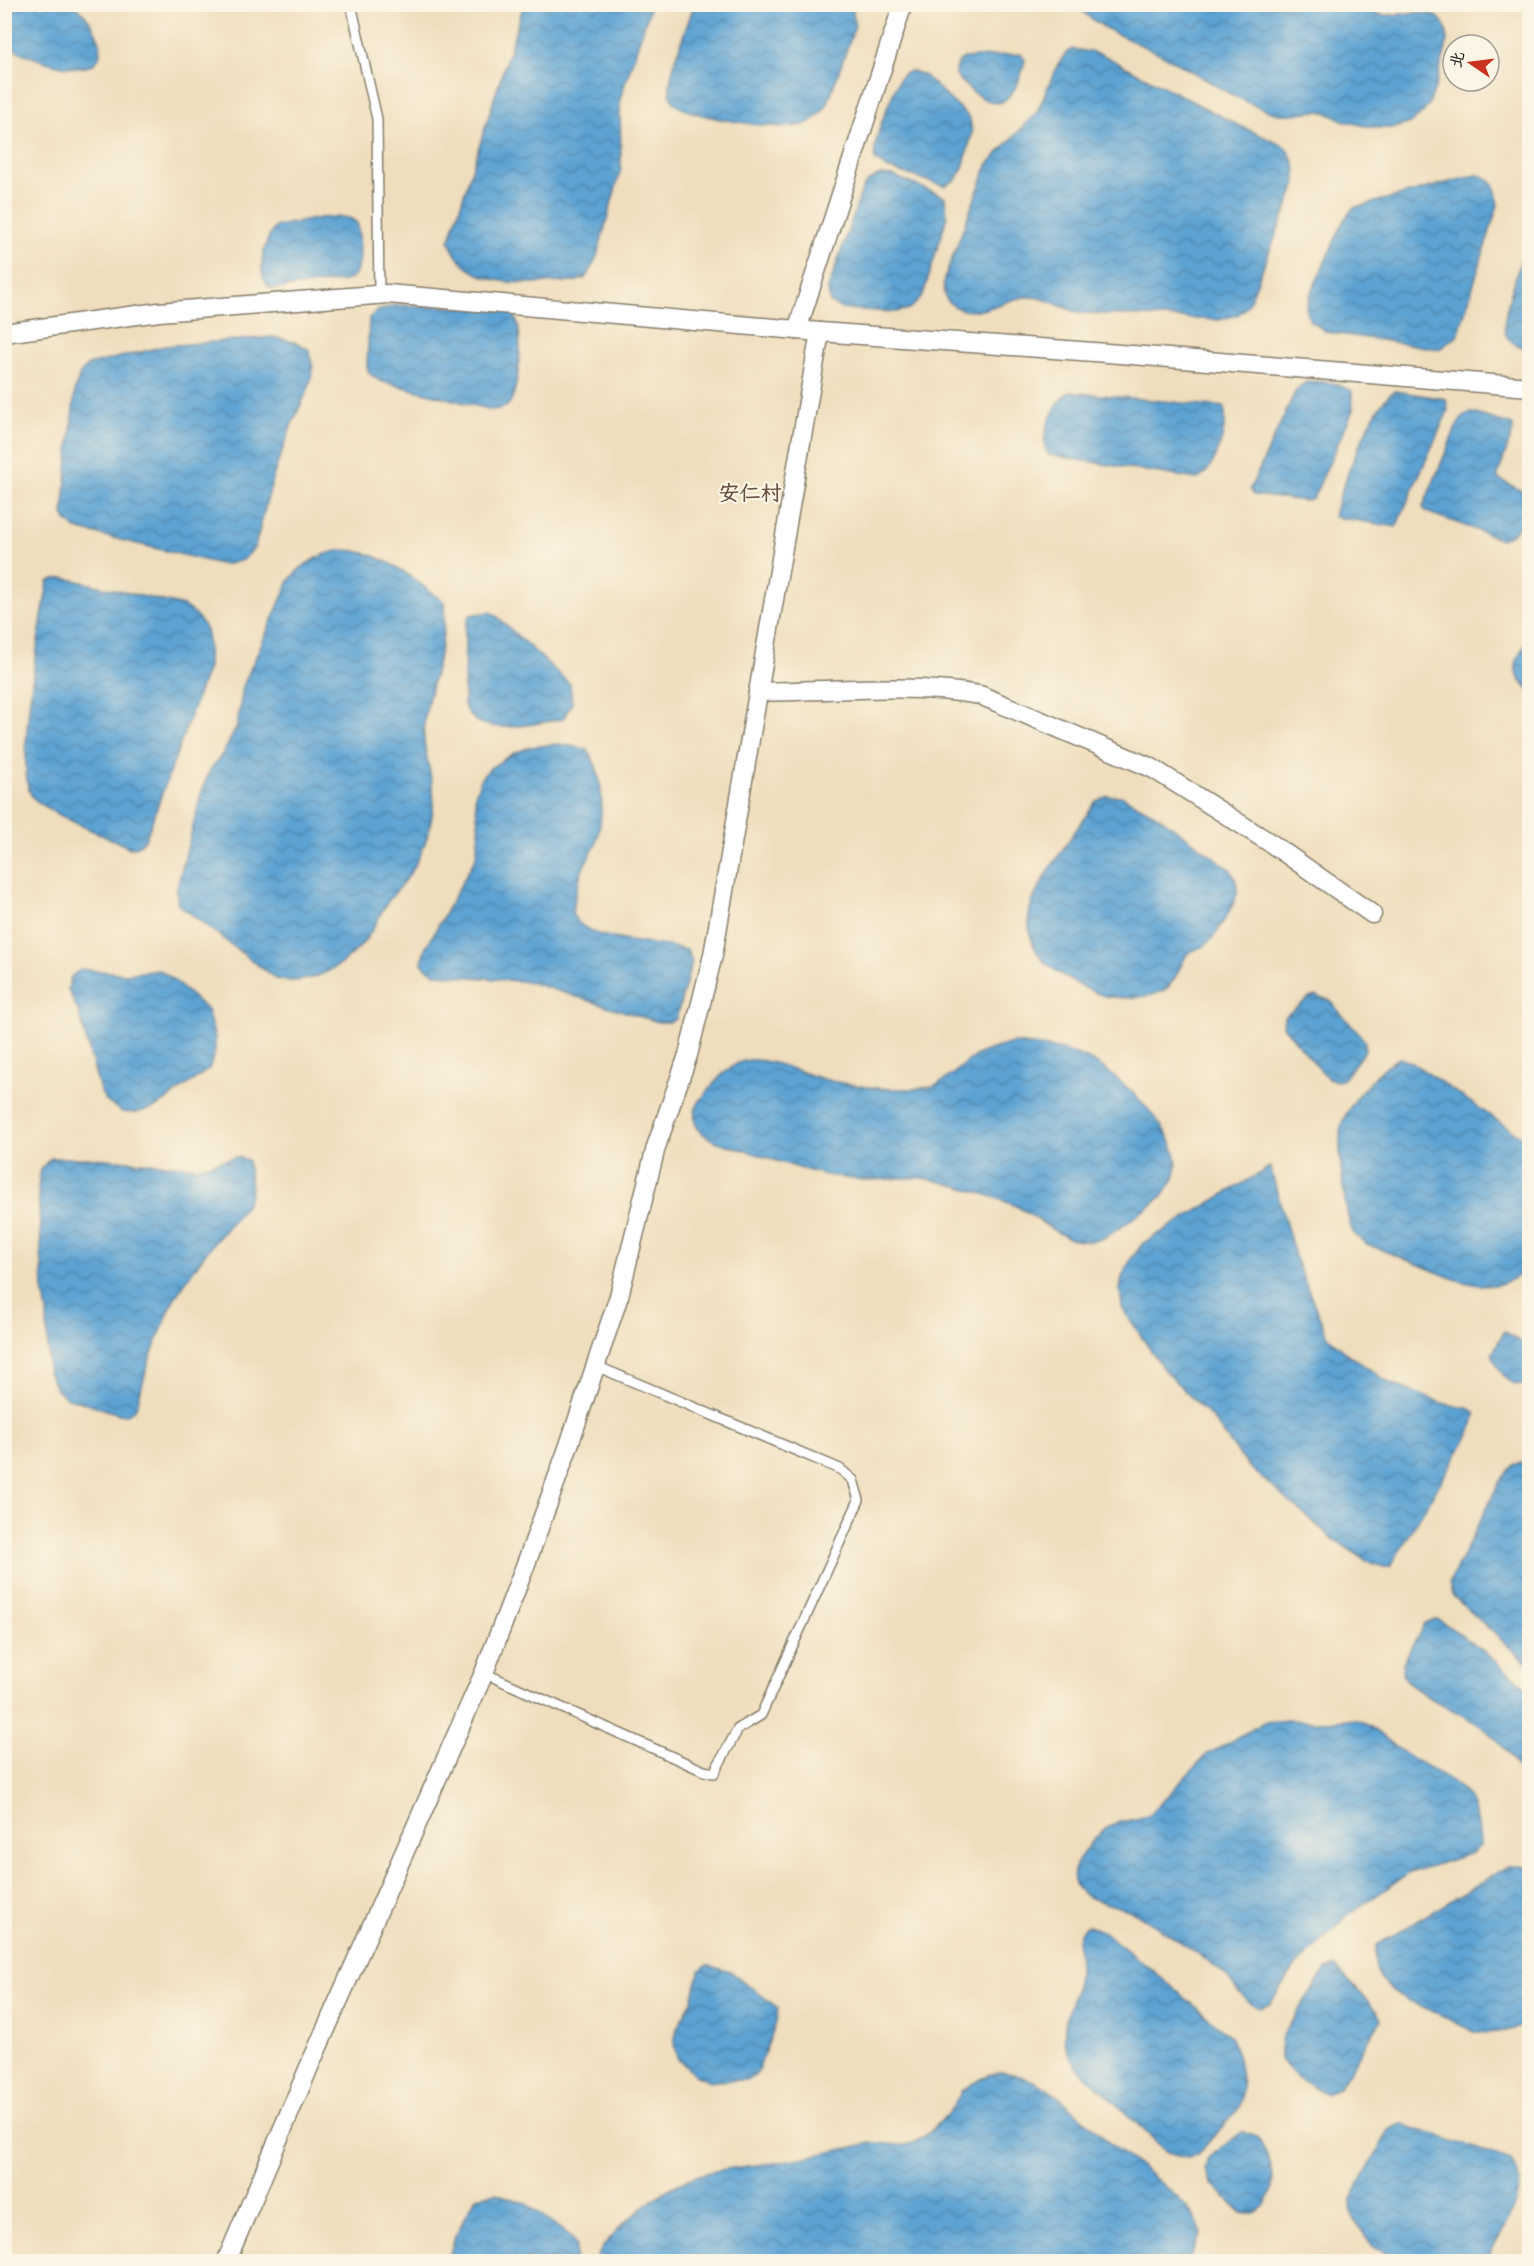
<svg xmlns="http://www.w3.org/2000/svg" width="1534" height="2266" viewBox="0 0 1534 2266" font-family="Pangolin,'LXGW WenKai TC',sans-serif">
	<style>
		.water { fill: url(#water-waves); stroke: #3c5f77; stroke-width: 1.5 }
		.lines { fill: none; stroke-linecap: round; stroke-linejoin: round }
		.lane-casing { stroke: #867d6c; stroke-width: 12 }
		.street-casing { stroke: #867d6c; stroke-width: 21 }
		.lane { stroke: #fff; stroke-width: 9 }
		.street { stroke: #fff; stroke-width: 18 }
		.labels { text-anchor: middle; stroke-width: 4.5; stroke-linejoin: round; paint-order: stroke }
		.quarter-label { font-size: 21px; font-weight: bold; fill: #654c3f; stroke: #fcf5e5 }
	</style>
	<defs>
		<pattern id="water-waves" width="16" height="10" patternUnits="userSpaceOnUse" patternTransform="scale(1.5)"><rect width="16" height="10" fill="#5ca2d2"/><path d="M0 5q4-4 8 0t8 0" fill="none" stroke="#4b83aa"/></pattern>
	</defs>
	<rect width="100%" height="100%" fill="#fcf5e5"/>
	<filter id="ink" filterUnits="userSpaceOnUse"><feTurbulence type="fractalNoise" baseFrequency=".0167" numOctaves="2"/><feDisplacementMap in="SourceGraphic" scale="12" xChannelSelector="R" yChannelSelector="G"/><feConvolveMatrix kernelMatrix="1 2 1 2 8 2 1 2 1" color-interpolation-filters="sRGB"/></filter>
	<filter id="wash" filterUnits="userSpaceOnUse"><feTurbulence type="fractalNoise" baseFrequency=".008" numOctaves="4" result="noise"/><feDisplacementMap in="SourceGraphic" scale="24" xChannelSelector="R" yChannelSelector="G"/><feGaussianBlur stdDeviation="1.35" result="paint"/><feColorMatrix in="noise" values="0 0 0 0 0 0 0 0 0 0 0 0 0 0 0 0 0 1.4 0 .05"/><feComposite in="paint" operator="in"/></filter>
	<g filter="url(#wash)">
		<rect width="100%" height="100%" fill="#efdebd"/>
		<g class="water">
			<path d="M524 4 651 5 620 99 621 169 597 256 589 273 585 278 574 282C537 282 484 291 458 258 455 254 452 247 449 242Z"/>
			<path d="M4 5C17 4 66 1 74 6 90 14 115 57 89 66 69 73 21 55 5 44Z"/>
			<path d="M694 5H852L855 26 827 105C820 115 814 121 803 125 782 131 693 118 677 105 674 103 670 97 670 93 667 75 688 24 694 5Z"/>
			<path d="M1076 5H1357C1365 10 1372 14 1382 15 1400 17 1424 6 1440 19 1452 30 1446 50 1442 62 1435 87 1432 116 1404 125 1387 132 1362 126 1346 121 1338 119 1332 115 1325 112 1310 108 1293 118 1275 113 1237 102 1204 77 1170 59 1139 42 1100 32 1076 5Z"/>
			<path d="M1073 49 1101 54 1232 122 1284 146C1296 161 1299 172 1294 190L1248 305 1239 314 1219 320 1081 313C1063 309 1045 296 1027 297 1002 298 976 323 951 304 942 296 943 290 944 279L988 164 1037 112 1058 64 1067 52Z"/>
			<path d="M1021 54 1025 60C1022 75 1015 95 1000 103 983 103 965 87 955 74 955 66 957 62 964 58Z"/>
			<path d="M912 71 925 76 970 118 972 134 963 168 956 180 944 186 887 168 875 160C871 140 892 97 900 77L905 73Z"/>
			<polygon points="880,175 894,176 945,197 947,217 923,295 914,305 909,309 896,312 842,309 830,303 828,289 863,187 867,182"/>
			<path d="M1476 175C1494 176 1497 190 1498 205L1459 332 1455 338 1439 349 1327 332 1310 321 1306 308 1310 295 1344 220 1353 208Z"/>
			<path d="M326 217C337 218 352 214 358 225 359 241 366 278 344 281L272 289C254 280 263 237 277 226Z"/>
			<path d="M1529 231V350C1521 347 1511 344 1506 335 1497 323 1526 250 1529 231Z"/>
			<path d="M395 305C418 306 441 306 464 307 479 308 497 307 510 312 527 318 519 392 509 404 505 409 498 409 492 410L380 381 369 373 367 367 369 318 377 311Z"/>
			<polygon points="273,337 298,343 309,350 313,368 309,387 292,424 274,474 255,547 243,560 224,565 76,529 66,520 63,514 75,389 80,374 88,365 165,346"/>
			<polygon points="1312,381 1333,383 1352,391 1353,410 1313,499 1307,501 1254,495 1250,489 1296,390 1306,382"/>
			<path d="M1395 391 1446 399 1448 411 1396 527 1334 517C1338 493 1374 400 1395 391Z"/>
			<path d="M1069 392 1224 407C1230 423 1214 476 1196 479L1049 455C1036 441 1055 401 1069 392Z"/>
			<path d="M1472 413 1513 425V431L1497 478 1522 491C1527 502 1524 523 1514 532 1511 535 1506 537 1501 539L1426 512 1423 507 1457 425 1466 414Z"/>
			<path d="M342 550C383 550 413 579 444 602 448 644 429 683 424 724 421 753 437 782 433 810 430 830 423 853 412 870 405 882 395 892 387 903 380 913 376 925 369 935 348 965 312 987 276 979L178 904 176 891 202 791 209 772 225 750 237 726 243 686 289 581C302 563 320 554 342 550Z"/>
			<path d="M65 578 184 606C211 624 209 638 208 667L146 838C141 845 137 847 130 848 109 837 44 812 32 796 13 771 42 618 48 582L53 579Z"/>
			<path d="M489 612 494 614 570 684 572 703 563 719C535 723 476 741 464 705L465 627 470 615Z"/>
			<path d="M1529 639V689C1507 671 1516 659 1529 639Z"/>
			<path d="M558 744 587 749C605 775 604 814 596 843 593 852 587 859 583 868 577 882 575 898 572 913 585 945 658 941 687 950L692 961 676 1019 670 1022H658L529 982 437 974 426 968 422 963 424 951 476 857 479 831 475 796 481 778 490 768 512 754 530 747Z"/>
			<path d="M1108 796H1121L1158 816 1231 870C1235 877 1238 884 1237 893 1235 904 1214 940 1204 946 1198 949 1192 949 1187 954 1181 964 1175 982 1166 989 1152 999 1115 1000 1099 994 1083 988 1052 971 1041 958 1032 946 1028 930 1029 915 1030 891 1081 824 1096 801Z"/>
			<polygon points="81,969 126,974 159,970 169,976 207,1010 215,1038 215,1051 209,1069 155,1108 135,1113 122,1112 107,1102 100,1091 79,1013 68,990 71,977"/>
			<polygon points="1316,996 1329,1000 1365,1041 1365,1050 1344,1079 1338,1081 1328,1079 1283,1026 1284,1017 1309,998"/>
			<path d="M1013 1043C1038 1046 1067 1048 1090 1060 1119 1075 1185 1136 1176 1172 1171 1191 1154 1204 1139 1214 1127 1222 1114 1234 1101 1239 1065 1251 1039 1214 1009 1203 985 1193 958 1186 933 1180 911 1175 892 1180 870 1180 827 1180 784 1163 744 1150 730 1145 712 1143 702 1133 691 1124 693 1109 702 1098 712 1086 727 1065 744 1061 768 1055 803 1075 827 1080 858 1087 891 1091 923 1088 943 1087 959 1067 975 1056 987 1049 1000 1047 1013 1043Z"/>
			<path d="M1399 1058 1411 1062 1529 1142V1265C1499 1300 1463 1283 1427 1268 1407 1260 1387 1252 1367 1244 1362 1241 1356 1237 1353 1232 1345 1218 1336 1137 1342 1123 1350 1101 1379 1069 1399 1058Z"/>
			<polygon points="236,1157 248,1160 251,1191 246,1205 204,1255 174,1299 149,1361 136,1408 126,1415 119,1414 66,1397 56,1389 48,1371 47,1311 43,1289 38,1187 41,1168 51,1158 95,1158 197,1167"/>
			<polygon points="1270,1167 1297,1263 1327,1335 1346,1353 1390,1383 1445,1404 1471,1409 1476,1413 1471,1431 1390,1567 1384,1567 1367,1561 1332,1538 1247,1465 1212,1418 1164,1370 1122,1308 1120,1290 1122,1277 1131,1259 1143,1243"/>
			<path d="M1504 1331 1521 1342 1529 1351C1530 1363 1533 1378 1523 1385 1506 1386 1498 1368 1492 1354Z"/>
			<polygon points="1522,1463 1530,1466 1529,1665 1452,1595 1449,1583 1500,1481 1515,1464"/>
			<path d="M1435 1619 1440 1620 1486 1653 1529 1690V1786C1517 1768 1505 1745 1487 1731 1463 1711 1420 1700 1402 1674L1403 1663 1425 1623Z"/>
			<path d="M1355 1719C1373 1725 1385 1739 1400 1750 1446 1783 1478 1778 1480 1846L1472 1853 1410 1873 1349 1914 1294 1968 1270 2004 1260 2008C1241 2001 1235 1984 1221 1971 1195 1949 1165 1933 1137 1914 1121 1903 1067 1903 1074 1871 1078 1855 1100 1829 1116 1823 1127 1819 1140 1821 1151 1813L1206 1755 1265 1722 1288 1720 1327 1722Z"/>
			<path d="M1508 1866H1529V2024C1514 2029 1496 2035 1479 2032 1466 2030 1453 2021 1441 2015 1411 2001 1364 1988 1377 1945Z"/>
			<path d="M1089 1926 1104 1932 1157 1974 1230 2036 1238 2057 1242 2086 1240 2107 1197 2155 1187 2157 1167 2152 1076 2066C1071 2058 1066 2051 1065 2041 1062 2018 1076 1995 1079 1972 1080 1957 1073 1940 1084 1927Z"/>
			<polygon points="707,1965 731,1972 778,2008 776,2023 756,2075 747,2080 708,2081 695,2075 677,2058 674,2043 677,2028 692,2001 699,1971"/>
			<polygon points="1335,1966 1377,2011 1381,2020 1339,2088 1326,2094 1296,2077 1280,2059 1280,2048 1282,2037 1304,2002 1326,1970"/>
			<path d="M1002 2072C1015 2074 1029 2078 1041 2085 1066 2100 1086 2122 1107 2141 1131 2162 1196 2202 1201 2233L1188 2261H595C608 2231 659 2191 691 2178 716 2168 745 2167 772 2163 805 2158 838 2150 871 2143 883 2142 893 2146 905 2145 925 2143 955 2109 962 2090L987 2075Z"/>
			<path d="M1398 2125H1404L1512 2160C1514 2165 1516 2169 1518 2174 1524 2198 1498 2241 1485 2261H1404L1374 2248 1357 2224 1350 2210 1351 2199 1389 2130Z"/>
			<path d="M1243 2131 1257 2136C1263 2145 1270 2160 1272 2171 1276 2189 1266 2219 1242 2213L1212 2184 1205 2169 1208 2158Z"/>
			<polygon points="496,2193 525,2203 571,2237 576,2246 575,2261 448,2261 455,2236 476,2197"/>
		</g>
	</g>
	<g filter="url(#ink)">
		<g class="lines">
			<g class="lane-casing">
				<g id="lane">
					<polyline points="351,4 377,119 379,295"/>
					<polyline points="484,1673 704,1771 714,1773 738,1729 761,1715 859,1500 853,1480 840,1469 596,1366"/>
				</g>
			</g>
			<g class="street-casing">
				<g id="street">
					<polyline points="797,330 903,4"/>
					<polyline points="4,333 159,312 388,294 820,332 1107,353 1530,387"/>
					<path d="M758 692C829 691 911 683 980 695L1152 768 1272 844 1372 914"/>
					<polyline points="226,2262 309,2067 484,1673 527,1561 568,1448 619,1296 656,1147 688,1055 713,955 820,332"/>
				</g>
			</g>
			<use href="#lane" class="lane"/>
			<use href="#street" class="street"/>
		</g>
	</g>
	<g class="labels">
		<g class="quarter-label">
			<text x="750" y="500">安仁村</text>
		</g>
	</g>
	<rect width="1534" height="2266" fill="none" stroke="#fcf5e5" stroke-width="24"/>
	<g transform="translate(1471 63) rotate(284)"><circle r="28" fill="#fcf5e5" stroke="#a29e95" stroke-width="1.5"/>
	<path d="M0-4.5L10 22L0 15L-10 22Z" fill="#c8321e"/>
	<text y="-9" font-size="16" font-weight="bold" text-anchor="middle" fill="#1c1c1c">北</text>
	</g>
</svg>
